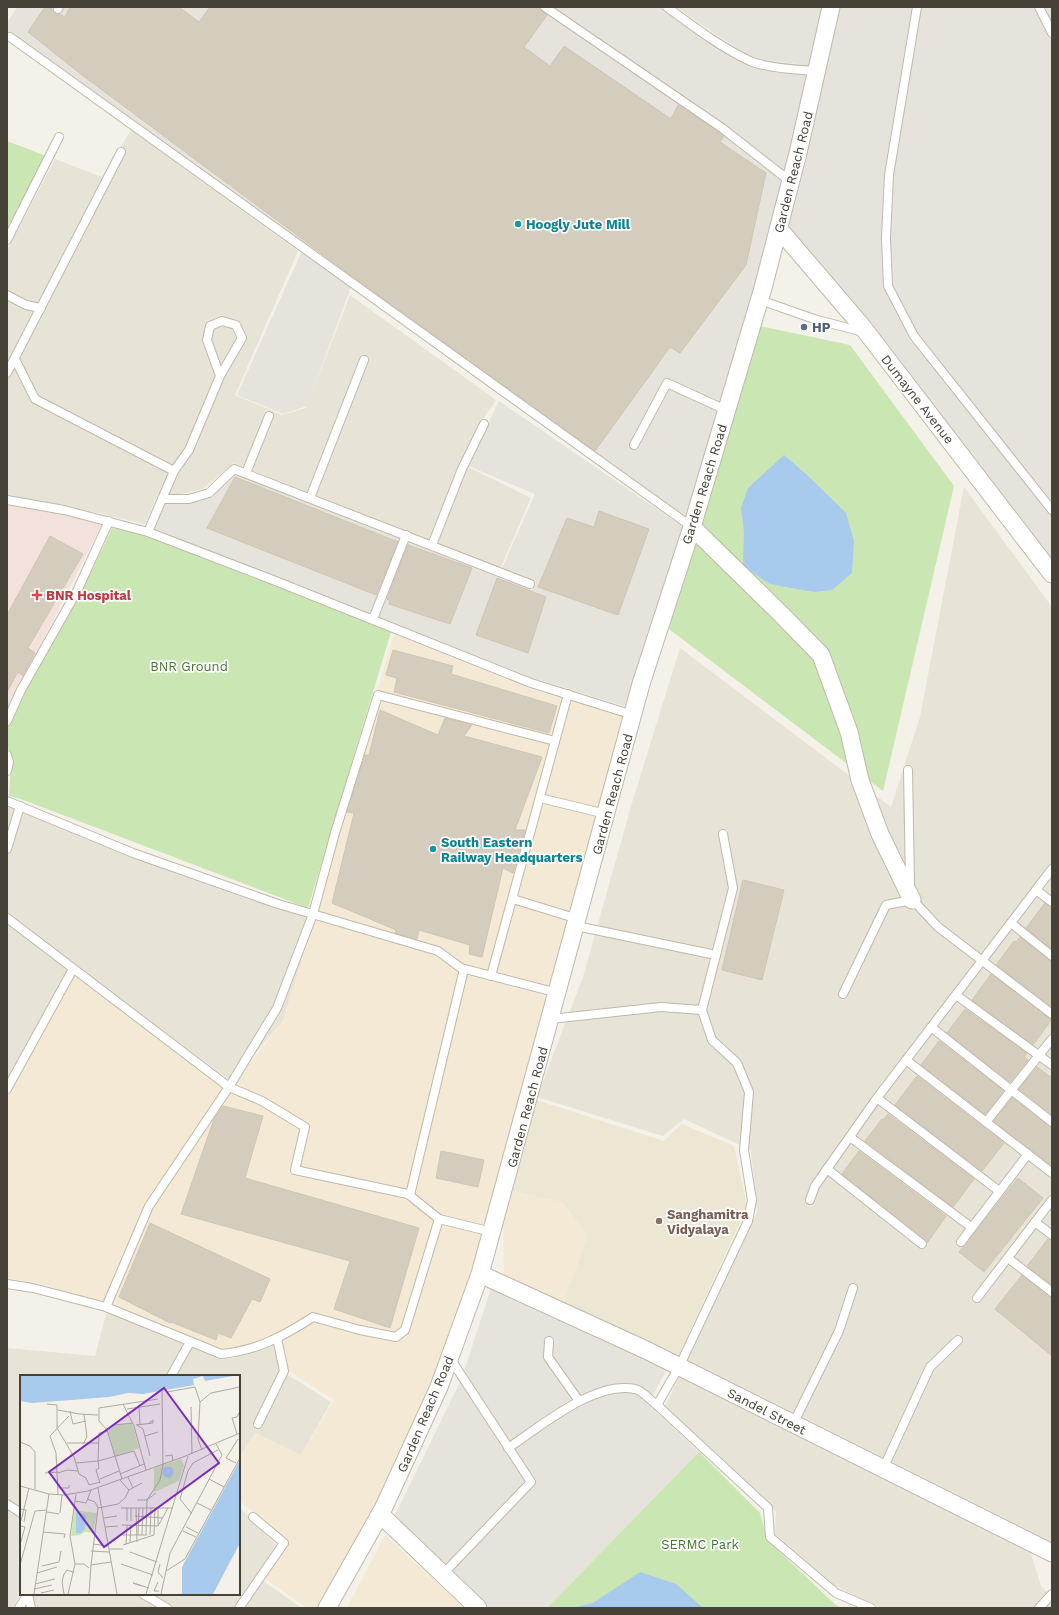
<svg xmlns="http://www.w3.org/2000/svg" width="1059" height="1615" viewBox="0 0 1059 1615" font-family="'Work Sans',sans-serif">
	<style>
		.residential { fill: #e7e3d6 }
		.commercial { fill: #f4e9d4 }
		.industrial { fill: #e6e2dc }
		.education { fill: #ece7d2 }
		.medical { fill: #f3e1dc }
		.green { fill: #cae6b2 }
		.water { fill: #a7caed }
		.building { fill: #d4cdbe; stroke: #cfc6b1 }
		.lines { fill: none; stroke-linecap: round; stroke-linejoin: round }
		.lane-casing { stroke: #beb9ab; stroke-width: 10 }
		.street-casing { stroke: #beb9ab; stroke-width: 19 }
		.lane { stroke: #fff; stroke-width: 8 }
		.street { stroke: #fff; stroke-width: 17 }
		.culture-dot { fill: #0f9aa8; stroke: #fff; stroke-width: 1.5 }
		.service-dot { fill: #5c6f8a; stroke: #fff; stroke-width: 1.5 }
		.health-dot { fill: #e0444e; stroke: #fff; stroke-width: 1.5 }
		.education-dot { fill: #8d6e63; stroke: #fff; stroke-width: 1.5 }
		.labels { text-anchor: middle; stroke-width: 3.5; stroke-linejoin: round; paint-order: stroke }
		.street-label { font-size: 13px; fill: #464237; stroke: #fff }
		.culture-label { font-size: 13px; font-weight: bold; fill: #0d838f; stroke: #fff; text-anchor: start }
		.service-label { font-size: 13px; font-weight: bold; fill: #4e5e75; stroke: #fff; text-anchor: start }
		.health-label { font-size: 13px; font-weight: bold; fill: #be3a42; stroke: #fff; text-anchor: start }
		.park-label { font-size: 13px; fill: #42762c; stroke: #fff }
		.education-label { font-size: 13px; font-weight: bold; fill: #785e54; stroke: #fff; text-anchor: start }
		.inset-road { fill: none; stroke: #aeaba1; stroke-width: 1 }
		.view { fill: #7b2cbf; fill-opacity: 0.15; stroke: #7b2cbf; stroke-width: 2 }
		.inset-edge { fill: none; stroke: #464237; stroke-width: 2 }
	</style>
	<rect width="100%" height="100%" fill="#f3f1e8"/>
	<g class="residential">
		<polygon points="131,130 298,251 235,395 282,415 306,408 350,295 496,400 485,416 460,463 531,498 500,569 234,463 203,489 180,494 158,494 145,524 63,505 7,496 7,251 55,159 102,177"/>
		<polygon points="964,487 1052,607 1052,1544 686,1364 757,1212 751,1150 684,1119 663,1136 537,1097 583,977 632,803 680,648 891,807 920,717"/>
		<polygon points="7,803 143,860 314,920 283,1021 231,1081 73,964 7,1080"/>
		<polygon points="107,1311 219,1359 233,1358 275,1343 280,1370 331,1402 301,1455 255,1433 239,1458 239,1376 21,1376 21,1509 7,1501 7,1348 95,1356"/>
		<polygon points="681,1374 1030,1551 1041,1586 1052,1597 1052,1608 880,1608 834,1585 775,1534 776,1512 665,1406"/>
		<polygon points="239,1507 277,1546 256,1576 302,1608 21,1608 31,1594 239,1594"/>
	</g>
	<g class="commercial">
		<polygon points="394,634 528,688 627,717 553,987 462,965 442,949 315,911"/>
		<polygon points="314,920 435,952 458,972 553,998 495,1206 435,1384 377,1511 320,1608 306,1608 265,1578 286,1541 239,1500 239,1458 255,1433 301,1455 334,1400 289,1371 277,1335 241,1347 220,1349 120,1310 39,1283 7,1278 7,1093 72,974 223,1086 234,1084 283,1021"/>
		<polygon points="509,1190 562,1202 588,1235 562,1307 504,1279 503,1226"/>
		<polygon points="385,1535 464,1608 347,1608"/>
	</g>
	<g class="industrial">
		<polygon points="17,7 663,7 756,66 809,76 738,356 684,524 483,383 351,287 307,406 283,414 237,395 302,251 7,34 7,23"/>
		<polygon points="676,7 826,7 813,66 751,58"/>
		<polygon points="834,7 1052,7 1052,566 783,226"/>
		<polygon points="499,401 683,527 630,708 533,678 154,530 165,504 190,503 210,497 236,473 499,575 535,494 468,466"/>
		<polygon points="492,1285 668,1367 648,1404 699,1452 547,1608 484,1608 394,1517 462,1378"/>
		<polygon points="7,1509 21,1517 21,1594 12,1608 7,1608"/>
	</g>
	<polygon class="education" points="533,1099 664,1141 682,1124 734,1146 747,1207 677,1359 562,1307 588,1235 562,1202 509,1190"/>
	<polygon class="medical" points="7,505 58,513 102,524 7,711"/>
	<g class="green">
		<polygon points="7,141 46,156 7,228"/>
		<polygon points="760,326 850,345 954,486 883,791 669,629"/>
		<polygon points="112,528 148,535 391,632 308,908 18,798 9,796 11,760 7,743 7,731 12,715 81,593"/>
		<polygon points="699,1452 760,1513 768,1541 836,1605 843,1608 547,1608"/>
	</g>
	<g class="water">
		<polygon points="784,455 805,473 846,513 854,541 852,573 832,590 814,592 770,584 743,566 744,532 741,508 748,488"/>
		<polygon points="640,1572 676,1584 703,1608 572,1608 593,1603"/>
	</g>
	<g class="building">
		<polygon points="45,7 51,7 55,14 60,14 65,17 70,7 179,7 199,22 210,7 540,7 542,11 547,15 524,47 550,66 564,46 671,119 678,105 724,136 720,142 766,173 746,265 680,353 670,347 595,451 345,271 82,75 28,32"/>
		<polygon points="235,477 398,542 376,595 207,528"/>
		<polygon points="599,511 649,529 618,615 538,587 567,518 594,527"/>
		<polygon points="50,536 83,554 28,648 35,653 29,664 23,676 18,672 7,692 7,615"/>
		<polygon points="408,545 472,568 450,624 389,604 390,601 387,599"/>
		<polygon points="497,578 546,597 528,653 476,635"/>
		<polygon points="393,650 453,666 451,674 557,706 549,733 394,692 397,678 386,675"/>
		<polygon points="380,710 438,735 445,718 472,725 464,736 542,757 515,830 525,830 513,873 503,868 482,957 469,954 470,945 419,930 417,939 395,933 396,930 332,903 354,813 347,812 365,755 369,755"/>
		<polygon points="743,880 784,890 762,980 722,970"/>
		<polygon points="1045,903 1052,907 1052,949 1026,928"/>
		<polygon points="1020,937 1052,961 1052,1007 996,965 1014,941 1016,942"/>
		<polygon points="991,974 1052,1019 1033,1045 972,1000"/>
		<polygon points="965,1009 1027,1053 1024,1057 1028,1060 1010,1082 947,1033"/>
		<polygon points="939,1041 1004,1091 985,1114 921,1065"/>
		<polygon points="1037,1067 1052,1078 1052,1115 1019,1089"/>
		<polygon points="917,1076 1004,1143 982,1171 895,1105"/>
		<polygon points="1012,1098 1052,1127 1052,1166 994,1121"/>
		<polygon points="223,1106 263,1116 245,1178 419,1228 390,1328 334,1309 350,1261 181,1214 214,1119"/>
		<polygon points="888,1114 974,1179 953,1207 865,1141 882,1119 883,1120"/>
		<polygon points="441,1151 484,1160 478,1187 436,1178"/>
		<polygon points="859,1151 946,1216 927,1243 842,1174"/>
		<polygon points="1018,1178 1043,1198 984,1272 959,1252"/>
		<polygon points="150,1223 270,1279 260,1302 252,1299 231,1338 218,1333 216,1340 171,1322 170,1323 119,1297"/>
		<polygon points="1048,1239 1052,1240 1052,1285 1027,1266"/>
		<polygon points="1022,1275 1052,1297 1052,1356 995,1309"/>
	</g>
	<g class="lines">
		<g class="lane-casing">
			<g id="lane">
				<polyline points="545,7 722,128 791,182"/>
				<path d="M667 7C693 26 720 47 750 61 766 68 798 70 817 71"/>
				<polyline points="917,7 889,175 886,238 888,286 914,336 1052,510"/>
				<polyline points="1039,7 1052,33"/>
				<polyline points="58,9 59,7"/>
				<polyline points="10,37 692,527"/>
				<polyline points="7,240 59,137"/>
				<polyline points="7,295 26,305 41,308"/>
				<polyline points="760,300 817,320 864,332"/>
				<polyline points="15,359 35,399 174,471"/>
				<polyline points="7,373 121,152"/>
				<polyline points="634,445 667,383 726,410"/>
				<polyline points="246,473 269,416"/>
				<polyline points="310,498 364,360"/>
				<polyline points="162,499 189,499 209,493 234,469 530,584"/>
				<polyline points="7,500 64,510 148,532 273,580 531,683 633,715"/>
				<polyline points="148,532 174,471 189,450 220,376 242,338 236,325 222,321 210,326 207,340 220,376"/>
				<polyline points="432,545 462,469 484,424"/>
				<polyline points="373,619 406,535"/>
				<polyline points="7,721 21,690 77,591 109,521"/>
				<polyline points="7,755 9,762 7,771"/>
				<polyline points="908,770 910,885"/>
				<polyline points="540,798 606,814"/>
				<polyline points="7,801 133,853 275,903 438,951 461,968 558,993"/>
				<polyline points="723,834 733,888 702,1010 712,1040 737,1063 749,1092 744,1150 752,1200 748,1221 679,1367 657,1405 768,1508 770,1537 836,1593 871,1608"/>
				<polyline points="7,849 20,806"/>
				<polyline points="1036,890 1052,902"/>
				<polyline points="911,898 938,927 1052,1014"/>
				<polyline points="513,899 578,919"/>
				<polyline points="7,918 229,1087 149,1206 106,1307"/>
				<polyline points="1011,923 1052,956"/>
				<polyline points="576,926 716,955"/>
				<polyline points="491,976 568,694"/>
				<polyline points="843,994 886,905 912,900"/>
				<polyline points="956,995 1052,1065"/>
				<polyline points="551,1019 661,1007 702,1010"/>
				<polyline points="931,1027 1052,1122"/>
				<polyline points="906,1060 1052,1173"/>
				<polyline points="7,1089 73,969"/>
				<polyline points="877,1098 999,1191"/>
				<polyline points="986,1122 1052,1039"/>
				<polyline points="850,1137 971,1227"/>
				<polyline points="827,1169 922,1244"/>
				<polyline points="410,1195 464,969"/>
				<polyline points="810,1200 815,1186 877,1098 1052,869"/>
				<polyline points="1035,1222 1052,1235"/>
				<polyline points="492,1232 439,1219 408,1194 295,1170 305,1127 262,1101 229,1087 277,1008 313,914 335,833 378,695 555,741"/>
				<polyline points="961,1242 1028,1154"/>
				<polyline points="1008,1258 1052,1292"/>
				<path d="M7 1284 33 1288 106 1307 221 1354C256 1351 284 1336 313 1317L360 1330 396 1337 405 1330 439 1219"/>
				<polyline points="977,1298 1052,1200"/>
				<polyline points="549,1341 548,1357 579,1401"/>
				<polyline points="171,1376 190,1342"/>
				<polyline points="258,1424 284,1371 277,1338"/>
				<polyline points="793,1424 839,1331 853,1288"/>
				<path d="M508 1448C540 1427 595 1380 635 1389 642 1390 651 1401 657 1405"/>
				<polyline points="883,1469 930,1367 958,1340"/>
				<polyline points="7,1504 21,1513"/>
				<polyline points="443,1574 531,1482 450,1358"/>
				<polyline points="28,1594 31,1608"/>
				<polyline points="143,1594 167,1608"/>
				<polyline points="19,1608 28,1594"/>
				<polyline points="239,1608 284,1543 253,1517"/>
				<polyline points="1039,1608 1052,1594"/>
			</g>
		</g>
		<g class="street-casing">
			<g id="street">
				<polyline points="779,229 861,325 1052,574"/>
				<polyline points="692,527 782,615 821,655 849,732 860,780 880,834 912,900"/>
				<polyline points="480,1274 646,1350 1052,1553"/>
				<polyline points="380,1514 478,1608"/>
				<polyline points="327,1608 383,1509 439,1387 480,1274 641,684 692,527 763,288 798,153 831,7"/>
			</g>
		</g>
		<use href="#lane" class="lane"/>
		<use href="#street" class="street"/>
	</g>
	<g class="culture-dot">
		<circle cx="518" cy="224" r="4"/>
		<circle cx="433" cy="849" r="4"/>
	</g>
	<circle class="service-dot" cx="804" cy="327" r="4"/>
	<path class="health-dot" d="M35 589h4v4h4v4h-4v4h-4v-4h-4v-4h4z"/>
	<circle class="education-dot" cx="659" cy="1221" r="4"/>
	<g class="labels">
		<g class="street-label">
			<text transform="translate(793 172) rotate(-76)" y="5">Garden Reach Road</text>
			<text transform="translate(918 399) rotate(52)" y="5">Dumayne Avenue</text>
			<text transform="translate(704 484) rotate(-73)" y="5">Garden Reach Road</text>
			<text transform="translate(612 794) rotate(-75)" y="5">Garden Reach Road</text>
			<text transform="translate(527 1107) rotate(-75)" y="5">Garden Reach Road</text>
			<text transform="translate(767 1411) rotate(27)" y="5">Sandel Street</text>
			<text transform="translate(425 1414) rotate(-67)" y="5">Garden Reach Road</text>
		</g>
		<g class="culture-label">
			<text x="526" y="229">Hoogly Jute Mill</text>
			<text x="441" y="847">South Eastern<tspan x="441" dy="15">Railway Headquarters</tspan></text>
		</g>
		<g class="service-label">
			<text x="812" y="332">HP</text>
		</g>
		<g class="health-label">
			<text x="46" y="600">BNR Hospital</text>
		</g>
		<g class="park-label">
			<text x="189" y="671">BNR Ground</text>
			<text x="700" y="1549">SERMC Park</text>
		</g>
		<g class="education-label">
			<text x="667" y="1219">Sanghamitra<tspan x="667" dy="15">Vidyalaya</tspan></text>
		</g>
	</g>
	<g transform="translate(20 1375)">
		<rect width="220" height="220" fill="#f3f1e8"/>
		<path d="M112 48 119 73 95 82 88 55 92 51ZM161 84 164 91 159 106 134 117V93ZM54 135 77 138 73 158 65 157 60 160 51 161Z" fill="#cae6b2"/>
		<path d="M0 1H213L185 6 183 1 173 4 174 10 123 19 108 18 89 22 12 28 0 26ZM220 85V168L193 219H162V192ZM142.5 97a5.5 5.5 0 1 1 11 0a5.5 5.5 0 1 1-11 0ZM56 137 65 140 66 143 65 154 61 158H56Z" fill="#a7caed"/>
		<path class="inset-road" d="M147 17 175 12 180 27 178 64 182 75M180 27 191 18 220 12M27 29 37 30V53L54 82 59 99 66 103 69 110 80 107M103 29 114 51 126 95M171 32 172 79M119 33 120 50M107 34 140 29M38 35 59 39 78 40M50 36 53 49 66 46M116 50 133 48V45L129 48M117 50 123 54 130 81M87 54 94 50 113 48M217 59 212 43 217 42 220 36M125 61 138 57M0 67 10 71 15 77V114M47 68H79M63 69 67 62 64 39M145 81 152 80 153 86M56 88 78 86 79 58 88 56M216 88 206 83 218 64M25 98 38 97M38 98 47 95 58 96M100 99 124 89M108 102 113 113M80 104 99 96M102 104 87 55 79 46V33L138 24M189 104 204 112M100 105 109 115M80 108 76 95 79 93 78 86 114 76 120 91M0 111 29 119 44 120 68 116 163 82 220 58M38 113H49V110M78 113 97 219M38 119 36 78 30 61 49 41M67 124 75 127 78 133M117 125H127L140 105 143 90 142 15M55 126 66 128 71 115M177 128 191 135M101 133H153M116 133 117 167M0 134 6 135 4 147M27 137 39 139M40 138 42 120M172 139 160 124 168 96 173 88 198 75M115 141 143 143M84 143 97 141M1 146 9 113M107 146V133M111 146V133M102 150 138 151 148 133M0 151 5 152 0 170M138 151V133M85 152 98 151M166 152 178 158M163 156 176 162M23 157 45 159 44 163M103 160H127M118 160 119 133M122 160 123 133M126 160 127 125 136 118M130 160 131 133M134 160 135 133M110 168 111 150M73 169 88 171M106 169 107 150M103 170 134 160M89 174H103M71 176 89 177M110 177 137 187M91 187 71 190 78 133 98 129 105 123 109 115 122 108M55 189H64L69 193M101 189 133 200M140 189 138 197 143 203M0 190 15 136 27 135M22 191 39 187 41 176M146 196 165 184 220 83M17 198 37 192M138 207 134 216H139M15 209 35 204M122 211 113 208 129 213M14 214 32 210M21 218 34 215M14 219 29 119M44 219 42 207 44 199 47 195 53 197M48 219 55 189 50 161 56 119M69 219 71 190M126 219 168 81M141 219 150 178 202 80 196 69"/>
		<path class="view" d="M144 13 199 88 84 172 29 97Z"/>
		<rect width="220" height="220" class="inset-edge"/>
	</g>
	<rect width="1059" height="1615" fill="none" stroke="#464237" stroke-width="16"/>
</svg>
